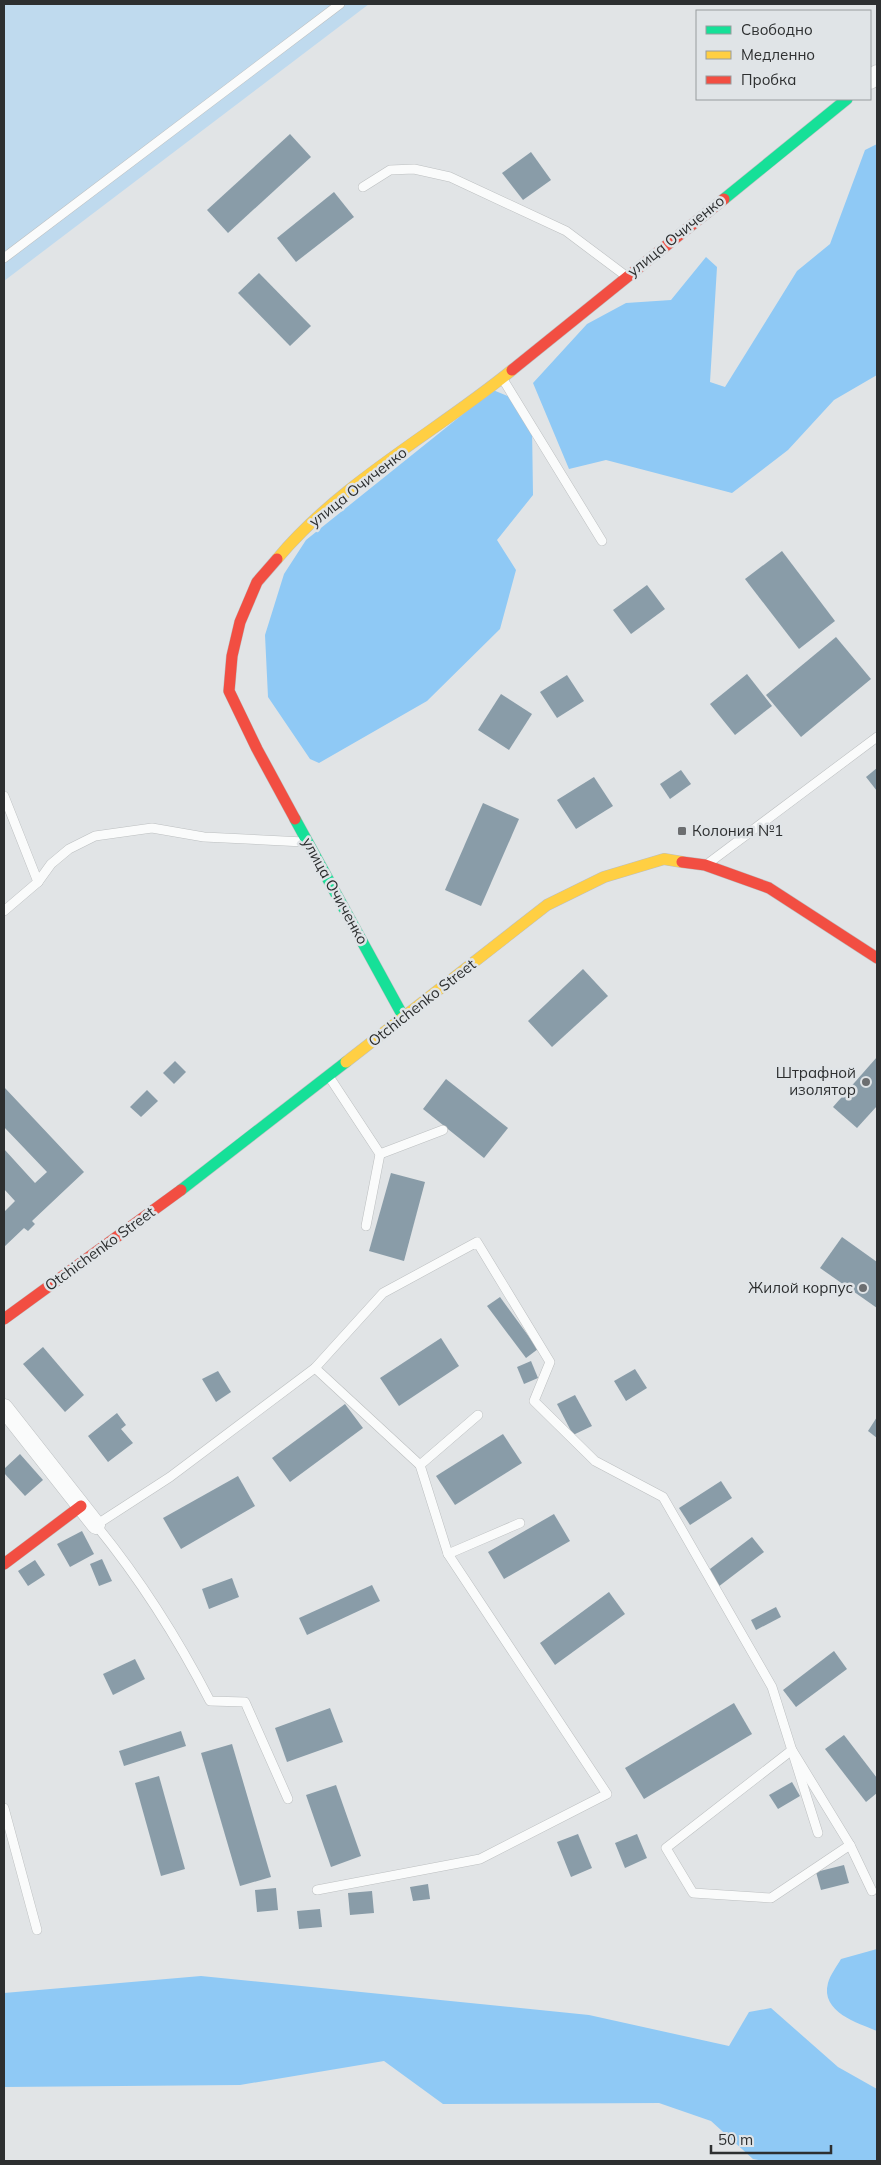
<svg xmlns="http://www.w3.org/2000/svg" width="881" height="2165" viewBox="0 0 881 2165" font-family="Mulish,sans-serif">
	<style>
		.green { fill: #bfdaee }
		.water { fill: #8fc9f5 }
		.building { fill: #899ca8 }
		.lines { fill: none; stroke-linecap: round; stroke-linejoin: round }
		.lane-casing { stroke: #bcbfc0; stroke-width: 10 }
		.street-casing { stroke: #bcbfc0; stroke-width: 19 }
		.fast-casing { stroke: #bcbfc0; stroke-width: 12 }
		.slow-casing { stroke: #bcbfc0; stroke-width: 12 }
		.jam-casing { stroke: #bcbfc0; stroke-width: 12 }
		.lane { stroke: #fafbfb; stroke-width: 9 }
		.street { stroke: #fafbfb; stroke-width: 18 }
		.fast { stroke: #16e098; stroke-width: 11 }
		.slow { stroke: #ffcf43; stroke-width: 11 }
		.jam { stroke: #f24e42; stroke-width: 11 }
		.poi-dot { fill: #6c6e70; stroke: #e0e4e7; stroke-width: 2 }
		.labels { text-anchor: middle; stroke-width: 5; stroke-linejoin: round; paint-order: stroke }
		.street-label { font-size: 15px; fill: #2d2f30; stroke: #e0e4e7 }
		.poi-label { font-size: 15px; fill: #2d2f30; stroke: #e0e4e7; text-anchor: end }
	</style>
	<rect width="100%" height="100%" fill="#e1e4e6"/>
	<polygon class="green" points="4,4 369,4 4,281"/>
	<g class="water">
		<polygon points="877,144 877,375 834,400 788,450 732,493 606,460 569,469 533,383 587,324 626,303 671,300 706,257 717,267 710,382 725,387 797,271 830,244 865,150"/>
		<polygon points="493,390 510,397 532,426 533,495 497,540 516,570 500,629 427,701 319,763 310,759 268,697 265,635 284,574 306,540"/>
		<path d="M877 1949V2031C858 2023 820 2012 828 1983 830 1975 837 1966 841 1959Z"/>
		<polygon points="201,1976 589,2015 729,2046 749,2012 771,2008 838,2067 877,2089 877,2161 764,2161 753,2159 711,2121 659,2103 443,2104 384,2061 240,2085 4,2087 4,1993"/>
	</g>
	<g class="building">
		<polygon points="290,134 311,157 228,233 207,210"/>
		<polygon points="531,152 551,180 523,200 502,173"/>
		<polygon points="334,192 354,217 296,262 277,238"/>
		<polygon points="259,273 311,326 290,346 238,293"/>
		<polygon points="782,551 835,621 799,649 745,579"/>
		<polygon points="647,585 665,609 631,634 613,610"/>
		<polygon points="836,637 871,679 801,737 766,695"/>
		<polygon points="747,674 772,706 735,735 710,704"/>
		<polygon points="567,675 584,701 557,718 540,692"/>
		<polygon points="501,694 532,714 509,750 478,730"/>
		<polygon points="877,768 877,791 866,777"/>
		<polygon points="681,770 691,784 670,799 660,784"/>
		<polygon points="594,777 613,806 576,829 557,800"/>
		<polygon points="483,803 519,819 481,906 445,890"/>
		<polygon points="583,969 608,996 552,1047 528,1021"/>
		<polygon points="877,1057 877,1106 857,1128 833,1107"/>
		<polygon points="175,1061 186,1072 174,1084 163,1073"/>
		<polygon points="446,1079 508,1128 484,1158 423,1109"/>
		<polygon points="4,1087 84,1172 32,1221 35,1224 28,1231 24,1228 4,1247 4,1212 15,1201 4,1189 4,1149 35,1183 47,1172 4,1127"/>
		<polygon points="147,1090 158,1101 141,1117 130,1107"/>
		<polygon points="391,1173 425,1182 404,1261 369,1251"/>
		<polygon points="842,1237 877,1262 877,1308 820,1268"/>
		<polygon points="500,1297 538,1349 526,1358 487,1306"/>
		<polygon points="441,1338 459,1366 399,1406 380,1378"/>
		<polygon points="43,1347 84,1395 65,1412 23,1364"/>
		<polygon points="531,1361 538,1378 524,1384 517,1367"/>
		<polygon points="635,1369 647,1388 626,1401 614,1381"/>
		<polygon points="218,1371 231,1392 216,1402 202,1379"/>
		<polygon points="575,1395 592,1426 573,1435 557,1404"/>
		<polygon points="345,1404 363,1428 290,1482 272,1458"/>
		<polygon points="117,1413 126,1425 121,1429 133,1443 108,1462 88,1436"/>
		<polygon points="877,1417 877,1438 868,1431"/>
		<polygon points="503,1434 522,1463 455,1505 436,1476"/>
		<polygon points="20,1454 43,1480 25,1496 4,1473 4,1469"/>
		<polygon points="238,1476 255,1506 181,1549 163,1518"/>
		<polygon points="721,1481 732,1498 690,1525 679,1508"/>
		<polygon points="554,1514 570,1541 504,1579 488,1552"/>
		<polygon points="82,1531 94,1554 70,1567 57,1544"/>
		<polygon points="752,1537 764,1552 718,1587 706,1572"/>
		<polygon points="102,1559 112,1581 99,1586 90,1564"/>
		<polygon points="35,1560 45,1575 28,1586 18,1571"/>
		<polygon points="232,1578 239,1597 209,1609 202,1589"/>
		<polygon points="372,1585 380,1601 307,1635 299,1618"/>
		<polygon points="609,1592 625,1614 555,1665 540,1643"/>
		<polygon points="776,1607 781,1617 756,1630 751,1620"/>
		<polygon points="834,1651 847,1669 796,1707 783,1690"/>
		<polygon points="135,1659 145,1679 113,1695 103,1674"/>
		<polygon points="734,1703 752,1734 644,1799 625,1768"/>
		<polygon points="330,1708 343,1742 287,1762 275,1728"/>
		<polygon points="181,1731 186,1746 124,1766 119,1751"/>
		<polygon points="844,1735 877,1778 877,1793 866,1802 825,1749"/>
		<polygon points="232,1744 271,1877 240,1886 201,1753"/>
		<polygon points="159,1776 185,1869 161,1876 135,1783"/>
		<polygon points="792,1782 800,1796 778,1809 769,1795"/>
		<polygon points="336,1785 361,1856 331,1867 306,1795"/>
		<polygon points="578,1834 592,1868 571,1877 557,1842"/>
		<polygon points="637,1834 647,1858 625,1868 615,1843"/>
		<polygon points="844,1865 849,1883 821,1890 816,1872"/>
		<polygon points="428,1884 430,1899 413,1901 410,1887"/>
		<polygon points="276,1888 278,1910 257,1912 255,1890"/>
		<polygon points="372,1891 374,1913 350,1915 348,1893"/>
		<polygon points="320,1909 322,1927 299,1929 297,1911"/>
	</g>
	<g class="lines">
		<g class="lane-casing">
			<g id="lane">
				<polyline points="363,187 390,170 414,169 450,177 566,231 626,276"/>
				<polyline points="4,258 340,4"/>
				<polyline points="504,381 602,541"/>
				<polyline points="4,796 38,882 4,911"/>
				<polyline points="710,862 877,737"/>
				<polyline points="38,882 51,864 69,849 95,836 152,828 204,837 304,842"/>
				<polyline points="330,1078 380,1154 366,1226"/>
				<polyline points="380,1154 443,1130"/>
				<polyline points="315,1368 420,1465 478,1415"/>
				<polyline points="420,1465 448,1554 520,1523"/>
				<polygon points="792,1750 850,1845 771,1898 693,1893 666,1848"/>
				<path d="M288 1799 245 1702 210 1701C178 1639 140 1579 96 1525L170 1477 315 1368 383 1293 477 1242 550 1362 534 1401 595 1461 663 1497 772 1687 818 1833"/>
				<polyline points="4,1808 37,1930"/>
				<polyline points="850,1845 872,1891"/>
				<polyline points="317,1890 480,1859 607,1794 448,1554"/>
			</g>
		</g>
		<g class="street-casing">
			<g id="street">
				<polyline points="870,80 877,74"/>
				<polyline points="4,1408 96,1525"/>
			</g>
		</g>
		<g class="fast-casing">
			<g id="fast">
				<polyline points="724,199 847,99"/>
				<polyline points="295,819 404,1018"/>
				<polyline points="181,1190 346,1062"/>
			</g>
		</g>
		<g class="slow-casing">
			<g id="slow">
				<path d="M277 559C341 482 435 433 512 370"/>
				<polyline points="346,1062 547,905 604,877 664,859 682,862"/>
			</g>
		</g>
		<g class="jam-casing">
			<g id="jam">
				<polyline points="512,370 724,199"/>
				<polyline points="277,559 257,582 240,622 232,656 229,691 257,749 295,819"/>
				<polyline points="682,862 705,865 769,888 877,958"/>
				<polyline points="4,1319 181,1190"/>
				<polyline points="4,1564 81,1506"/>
			</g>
		</g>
		<use href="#lane" class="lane"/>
		<use href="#street" class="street"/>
		<use href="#fast" class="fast"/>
		<use href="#slow" class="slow"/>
		<use href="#jam" class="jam"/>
	</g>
	<g class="poi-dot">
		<rect x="677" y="826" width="10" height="10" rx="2.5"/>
		<circle cx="866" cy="1082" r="5"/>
		<circle cx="863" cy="1288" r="5"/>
	</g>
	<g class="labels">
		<g class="street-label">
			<text transform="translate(676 236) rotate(-39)" y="5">улица Очиченко</text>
			<text transform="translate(358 487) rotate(-38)" y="5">улица Очиченко</text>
			<text transform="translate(335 891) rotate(61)" y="5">улица Очиченко</text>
			<text transform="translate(422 1003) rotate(-38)" y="5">Otchichenko Street</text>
			<text transform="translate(100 1249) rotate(-36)" y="5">Otchichenko Street</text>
		</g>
		<g class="poi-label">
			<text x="692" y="836" text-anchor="start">Колония №1</text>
			<text x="856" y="1078">Штрафной<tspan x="856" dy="17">изолятор</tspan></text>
			<text x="853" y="1293">Жилой корпус</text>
		</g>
	</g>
	<rect width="881" height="2165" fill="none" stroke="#2d2f30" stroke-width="10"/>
	<rect x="696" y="10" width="175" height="90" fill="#e0e4e7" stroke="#989c9e"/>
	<rect x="706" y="26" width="25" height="8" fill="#16e098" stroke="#989c9e"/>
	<text x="741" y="35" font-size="15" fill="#2d2f30">Свободно</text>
	<rect x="706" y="51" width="25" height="8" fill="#ffcf43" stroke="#989c9e"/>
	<text x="741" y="60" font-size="15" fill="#2d2f30">Медленно</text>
	<rect x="706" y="76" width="25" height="8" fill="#f24e42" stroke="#989c9e"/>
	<text x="741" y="85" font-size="15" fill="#2d2f30">Пробка</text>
	<path d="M711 2145v8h120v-8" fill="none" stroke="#2d2f30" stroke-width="2.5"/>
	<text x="718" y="2145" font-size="15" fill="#2d2f30" stroke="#e0e4e7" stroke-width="4" paint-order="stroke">50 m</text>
</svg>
